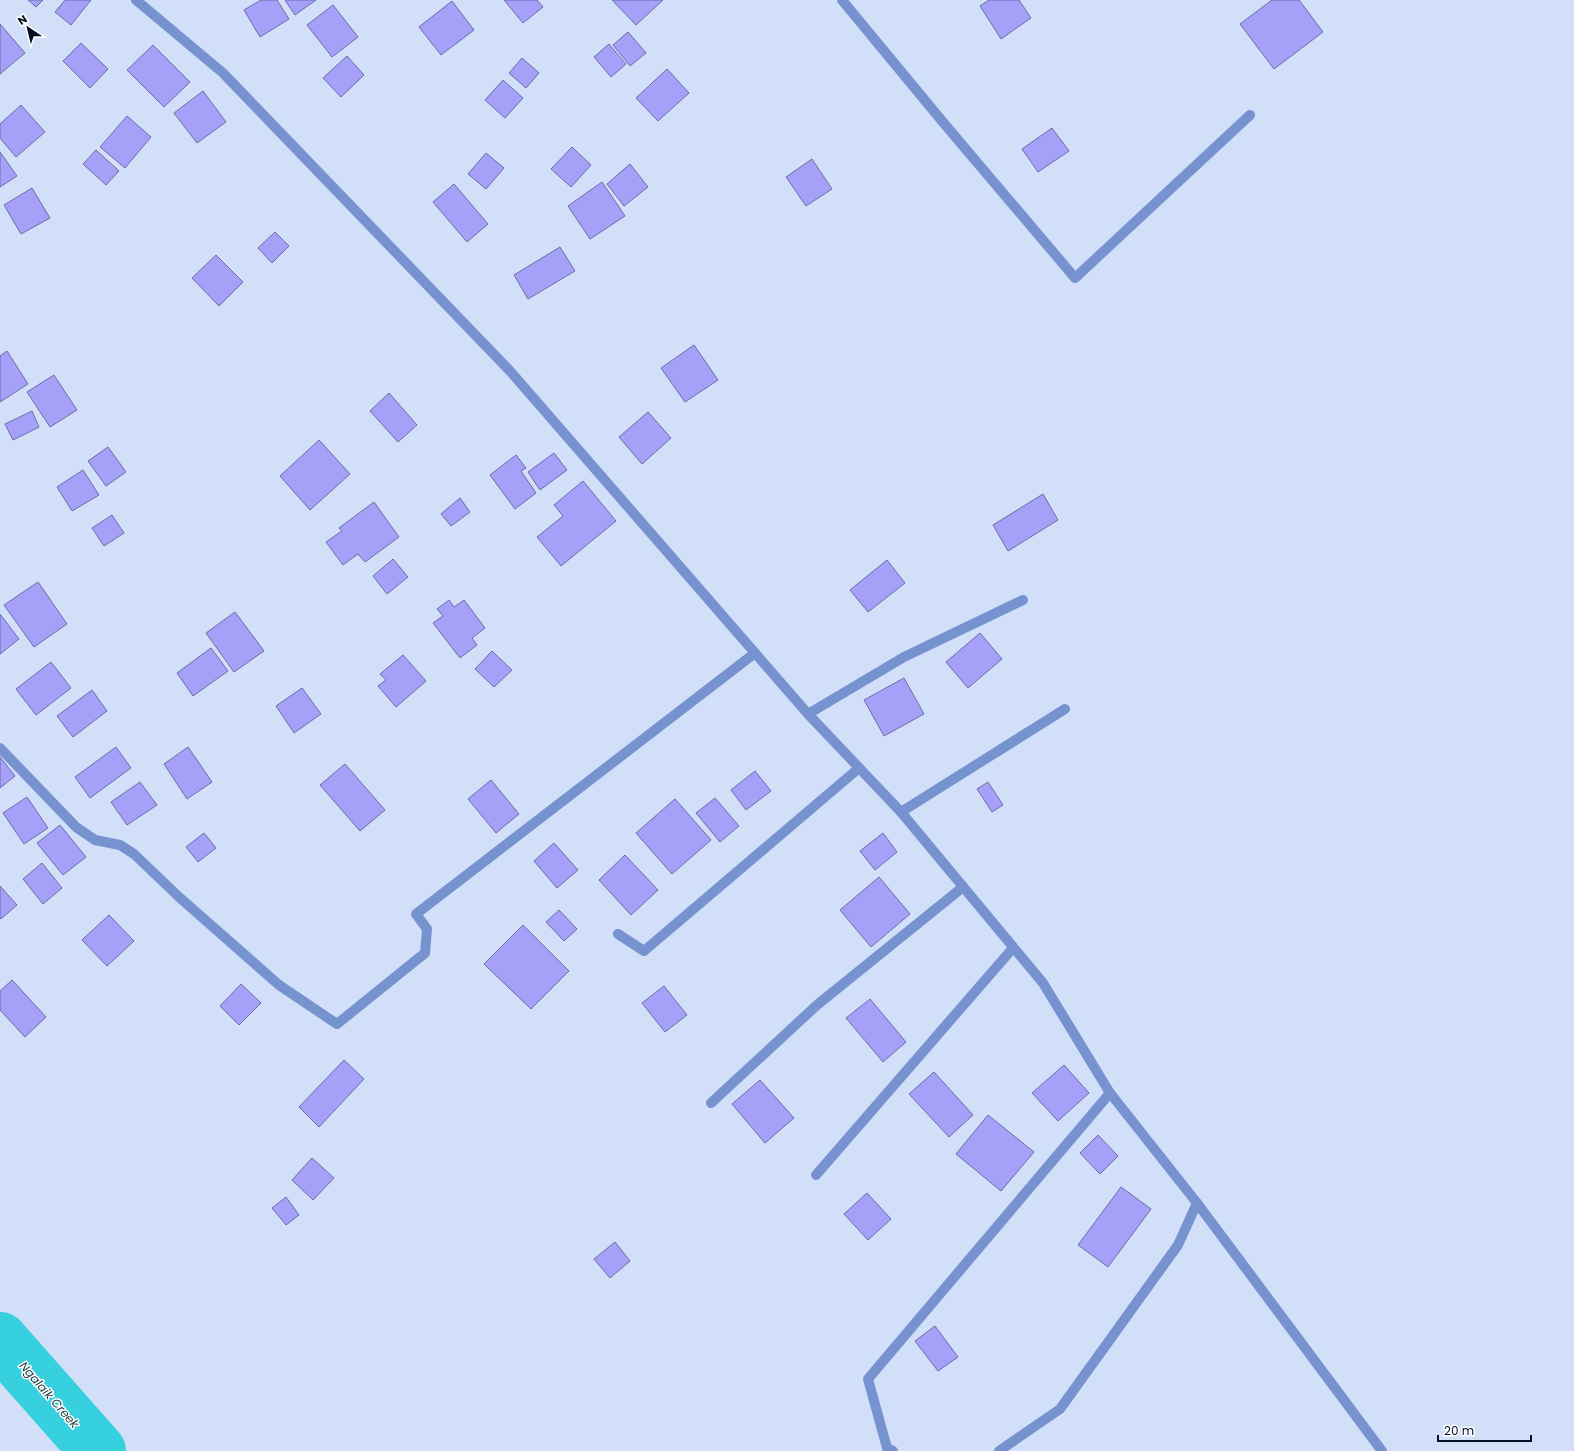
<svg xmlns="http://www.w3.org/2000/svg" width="1574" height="1451" viewBox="0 0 1574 1451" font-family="Poppins,sans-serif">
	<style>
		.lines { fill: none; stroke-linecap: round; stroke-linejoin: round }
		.river { stroke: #37d0df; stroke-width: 56 }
		.building { fill: #a5a1f8; stroke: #6e6ba8 }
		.minor { stroke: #7692cf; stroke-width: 10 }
		.labels { text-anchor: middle; stroke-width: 3; stroke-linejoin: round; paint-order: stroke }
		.water-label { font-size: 12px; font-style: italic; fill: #1e3d40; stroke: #fff }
	</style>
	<rect width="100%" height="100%" fill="#d2dff8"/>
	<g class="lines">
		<polyline class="river" points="0,1340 98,1451"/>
	</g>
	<g class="building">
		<polygon points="28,0 43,0 36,7"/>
		<polygon points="65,0 91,0 71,25 55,12"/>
		<polygon points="261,0 277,0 289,19 260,37 244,10"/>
		<polygon points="285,0 316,0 295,15"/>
		<polygon points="504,0 537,0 543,7 523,23"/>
		<polygon points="612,0 663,0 636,25"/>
		<polygon points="989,0 1019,0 1031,18 1001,39 980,6"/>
		<polygon points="1272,0 1299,0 1323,32 1274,69 1240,24"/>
		<polygon points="452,1 474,30 441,55 419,27"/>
		<polygon points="333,5 358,37 332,57 307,25"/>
		<polygon points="0,24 25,53 0,74"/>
		<polygon points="628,32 646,53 630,66 613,45"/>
		<polygon points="81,43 108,69 90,88 63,61"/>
		<polygon points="609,44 626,64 611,77 594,57"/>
		<polygon points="153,45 190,82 164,107 127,70"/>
		<polygon points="347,56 364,75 341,97 323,78"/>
		<polygon points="522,58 539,73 526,88 509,73"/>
		<polygon points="667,69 689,93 658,121 636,98"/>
		<polygon points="503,80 523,98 505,118 485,100"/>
		<polygon points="203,91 226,122 197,143 174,113"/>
		<polygon points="21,105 45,132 16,157 0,138 0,124"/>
		<polygon points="127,116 151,137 125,168 100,147"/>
		<polygon points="1052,128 1069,151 1038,172 1022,149"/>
		<polygon points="572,147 591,165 571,187 551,169"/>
		<polygon points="96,150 119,171 106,185 83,164"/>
		<polygon points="0,152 17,176 0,187"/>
		<polygon points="486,153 504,168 486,189 468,174"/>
		<polygon points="812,159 832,189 806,206 786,177"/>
		<polygon points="630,164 648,187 624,206 607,184"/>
		<polygon points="602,182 625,216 590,239 568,206"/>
		<polygon points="454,184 488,224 467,242 433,202"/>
		<polygon points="32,188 50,218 21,234 4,205"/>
		<polygon points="275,232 289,246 272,263 258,248"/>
		<polygon points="560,247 575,271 528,299 514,275"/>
		<polygon points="216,255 243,282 219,306 192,278"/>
		<polygon points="694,345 718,380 685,402 661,368"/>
		<polygon points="7,351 28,384 0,402 0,356"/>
		<polygon points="54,375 77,410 50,427 27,392"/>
		<polygon points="389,393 417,425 398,442 370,411"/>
		<polygon points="32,411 39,427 13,440 5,424"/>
		<polygon points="648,412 671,438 642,464 619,437"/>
		<polygon points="319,440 350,474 310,510 280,476"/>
		<polygon points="108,447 126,472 106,486 88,461"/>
		<polygon points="554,453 567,470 540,490 528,472"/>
		<polygon points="516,455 526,468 521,471 536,493 515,509 490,475"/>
		<polygon points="83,470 99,495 72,511 57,487"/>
		<polygon points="583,481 616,521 561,566 537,537 563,516 554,505"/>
		<polygon points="1043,494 1058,520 1008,551 993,525"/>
		<polygon points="460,498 470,512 451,526 441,514"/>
		<polygon points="374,502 399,537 365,562 358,554 343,565 326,542 342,531 339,528"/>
		<polygon points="112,515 124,533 104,546 92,528"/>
		<polygon points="393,559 408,577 387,594 373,576"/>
		<polygon points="887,560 905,583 868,612 850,590"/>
		<polygon points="38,582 67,624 34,647 4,605"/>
		<polygon points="449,600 454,607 464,600 485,628 472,638 477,645 460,658 433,623 443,616 437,609"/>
		<polygon points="235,612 264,651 234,672 206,633"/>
		<polygon points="0,614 19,639 0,654"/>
		<polygon points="980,633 1002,659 968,688 946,662"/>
		<polygon points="211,648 228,671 193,696 177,673"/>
		<polygon points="492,651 512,670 494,687 475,669"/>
		<polygon points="403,655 426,681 396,707 378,686 386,680 380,674"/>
		<polygon points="51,662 71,688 36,715 16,689"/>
		<polygon points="904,678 924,714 884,736 864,700"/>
		<polygon points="302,688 321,714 294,733 276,706"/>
		<polygon points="92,690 107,711 73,737 57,716"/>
		<polygon points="116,747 131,768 90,798 75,777"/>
		<polygon points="188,747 212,782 187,799 164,764"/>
		<polygon points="0,757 15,776 0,788"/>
		<polygon points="345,764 385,810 360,831 320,785"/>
		<polygon points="755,771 771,791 746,810 731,790"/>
		<polygon points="491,780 519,814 496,833 468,799"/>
		<polygon points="140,782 157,805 127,825 111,802"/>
		<polygon points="988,782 1003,805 992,812 977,789"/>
		<polygon points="27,797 48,828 24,844 3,813"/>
		<polygon points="715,798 739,826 720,842 696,813"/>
		<polygon points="675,799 711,840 672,874 636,833"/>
		<polygon points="60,825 86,857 63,875 37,843"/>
		<polygon points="204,833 216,848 198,862 186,847"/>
		<polygon points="883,833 897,852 875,870 860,851"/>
		<polygon points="554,843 578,870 557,888 534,861"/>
		<polygon points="625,855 658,890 631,915 599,880"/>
		<polygon points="42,863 62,888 43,904 23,879"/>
		<polygon points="879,877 910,914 871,947 840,910"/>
		<polygon points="0,886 17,905 1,919 0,918"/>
		<polygon points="559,910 577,929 564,941 546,922"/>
		<polygon points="109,915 134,941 107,966 82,940"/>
		<polygon points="523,925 569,971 531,1009 484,964"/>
		<polygon points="12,980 46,1017 25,1037 0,1010 0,991"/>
		<polygon points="241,984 261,1003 239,1025 220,1006"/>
		<polygon points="664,986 687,1015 665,1032 642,1003"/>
		<polygon points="870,999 906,1042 883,1062 846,1018"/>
		<polygon points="344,1060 364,1079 319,1127 299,1107"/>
		<polygon points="1064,1065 1089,1093 1058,1121 1032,1093"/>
		<polygon points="934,1072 973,1115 949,1137 909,1094"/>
		<polygon points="760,1080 794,1118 765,1143 732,1104"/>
		<polygon points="988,1115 1034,1152 1001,1191 956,1154"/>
		<polygon points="1098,1135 1118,1156 1100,1174 1080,1153"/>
		<polygon points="312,1158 334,1178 313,1200 292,1180"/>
		<polygon points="1121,1187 1151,1209 1108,1267 1078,1245"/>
		<polygon points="867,1193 891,1219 868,1240 844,1214"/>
		<polygon points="286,1197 299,1215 286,1225 272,1208"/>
		<polygon points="615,1242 630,1261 610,1278 594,1259"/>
		<polygon points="935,1326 958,1357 938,1371 915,1341"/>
	</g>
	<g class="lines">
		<g class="minor">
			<polyline points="136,0 223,73 510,371 808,714 901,812 1043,983 1110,1093 1197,1203 1382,1451"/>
			<polyline points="842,0 942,121 1075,278 1250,115"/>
			<polyline points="808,714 904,657 1023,600"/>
			<polyline points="0,748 76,827 95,840 120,845 134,854 179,897 279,985 337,1024 425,953 427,929 416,914 755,653"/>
			<polyline points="901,812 1065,709"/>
			<polyline points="618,934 644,951 859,768"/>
			<polyline points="711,1103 817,1005 963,887"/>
			<polyline points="816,1175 1013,948"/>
			<polyline points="893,1451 887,1448 868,1379 1110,1093"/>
			<polyline points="999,1451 1060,1409 1178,1245 1197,1203"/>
		</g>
	</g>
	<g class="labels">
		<g class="water-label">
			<text transform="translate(49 1395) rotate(49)" y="4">Ngalaik Creek</text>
		</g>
	</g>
	<g transform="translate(28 28) rotate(325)" stroke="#ffffff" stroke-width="3" paint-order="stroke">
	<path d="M0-3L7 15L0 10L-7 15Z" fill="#060e24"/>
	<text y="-6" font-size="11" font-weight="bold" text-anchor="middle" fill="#060e24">N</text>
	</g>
	<path d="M1438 1435v6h93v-6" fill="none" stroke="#060e24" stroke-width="2"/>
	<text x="1444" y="1435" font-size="12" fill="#060e24" stroke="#ffffff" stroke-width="3" paint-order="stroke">20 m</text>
</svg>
